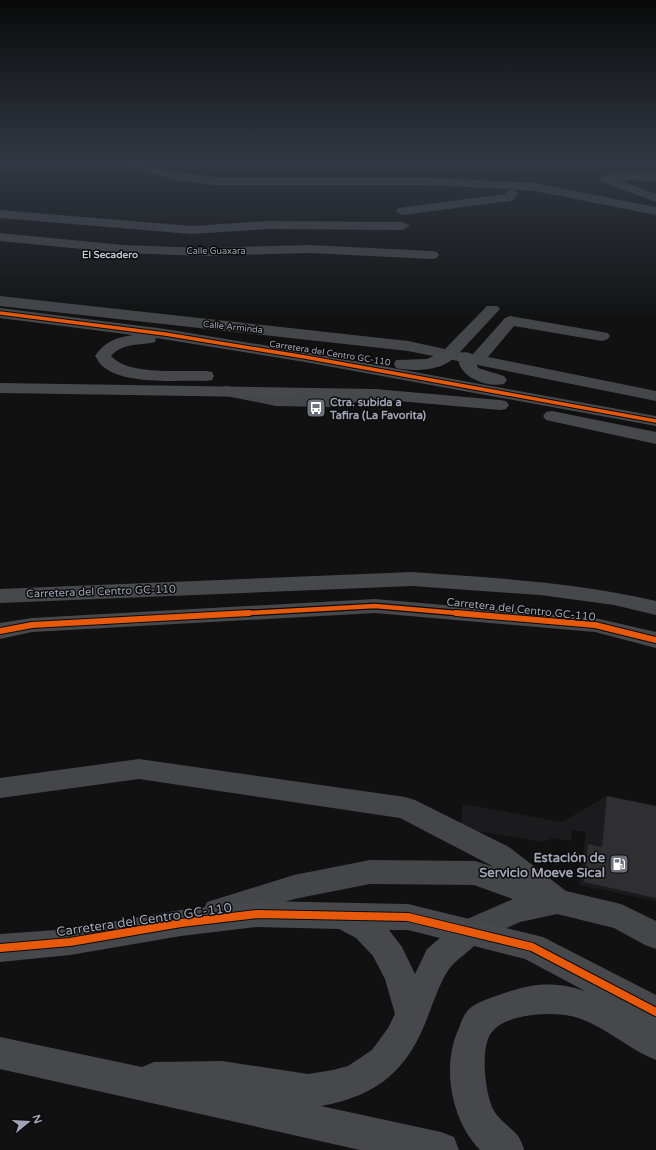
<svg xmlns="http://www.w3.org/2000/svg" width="656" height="1150" viewBox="0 0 656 1150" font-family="'Varela Round',sans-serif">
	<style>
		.built { fill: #1b1b1d }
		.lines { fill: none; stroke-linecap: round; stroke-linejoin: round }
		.stream { fill: #242a33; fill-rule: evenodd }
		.building { fill: #2f2f31 }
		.minor { fill: #45464a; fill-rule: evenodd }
		.major { fill: #47484c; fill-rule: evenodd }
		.cycleway-far3-casing { stroke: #0b0b0c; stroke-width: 5.5 }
		.cycleway-far2-casing { stroke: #0b0b0c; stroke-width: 7 }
		.cycleway-far1-casing { stroke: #0b0b0c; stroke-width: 8 }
		.cycleway-casing { stroke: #0b0b0c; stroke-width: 10 }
		.cycleway-far3 { stroke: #e8590c; stroke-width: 3.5 }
		.cycleway-far2 { stroke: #e8590c; stroke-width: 4.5 }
		.cycleway-far1 { stroke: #e8590c; stroke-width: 6 }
		.cycleway { stroke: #e8590c; stroke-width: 8 }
		.labels { text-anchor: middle; stroke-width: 3; stroke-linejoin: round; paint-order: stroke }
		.far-street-label { font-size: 9px; fill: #a0a4b4; stroke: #0b0b0c }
		.far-neighbourhood-label { font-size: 10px; font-weight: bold; fill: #c1c4cf; stroke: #0b0b0c }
		.poi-label { font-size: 11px; font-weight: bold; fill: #a0a4b4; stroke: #0b0b0c; text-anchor: start }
		.street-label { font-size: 11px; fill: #a0a4b4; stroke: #0b0b0c }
		.near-poi-label { font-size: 13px; font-weight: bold; fill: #a0a4b4; stroke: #0b0b0c; text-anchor: end }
		.near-street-label { font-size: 13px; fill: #a0a4b4; stroke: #0b0b0c }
	</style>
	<rect width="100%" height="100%" fill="#111"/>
	<polygon class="built" points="607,796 656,806 656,901 579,885 586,832 572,830 571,841 554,838 541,842 460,828 463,804 562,822"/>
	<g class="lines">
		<polygon class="stream" points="558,160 566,160 624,171 656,173 656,175 624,173"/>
	</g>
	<polygon class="building" points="607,796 656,806 656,898 584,882 588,844 602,847"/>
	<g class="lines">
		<g class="minor">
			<polygon points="110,160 127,160 175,172 214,177 421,177 535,183 656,207 656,215 535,191 512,189 518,193 514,200 510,201 402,215 396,211 398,208 505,194 508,190 512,189 421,185 214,185 175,180 112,162"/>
			<polygon points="613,172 656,173 656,181 619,180 656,194 656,202 602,182 600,179 602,176"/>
			<polygon points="0,210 192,226 268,221 403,222 410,226 403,230 268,229 192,234 0,218"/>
			<polygon points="0,233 123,245 206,248 309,245 432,251 437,252 439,255 437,258 432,259 309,253 206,256 123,253 0,241"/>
			<polygon points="0,296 408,341 445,349 487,306 497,306 500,309 460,352 473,354 505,318 510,316 608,333 610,336 608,339 602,341 514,326 488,357 656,391 656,401 408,351 0,306"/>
			<polygon points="227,386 276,396 329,397 375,389 381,390 384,394 381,398 375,399 329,407 276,406 221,395 218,391 221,387"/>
			<polygon points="139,759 405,797 415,800 509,847 566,891 621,904 656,921 656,949 645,945 614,928 557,914 520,922 469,945 458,941 453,932 458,923 513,899 474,885 370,884 294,899 218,924 207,920 203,911 207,902 294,875 370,860 475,861 494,867 400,818 139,779 0,798 0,778"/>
		</g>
		<g class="major">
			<path d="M0 308 165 329 305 352 656 416V426L305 362 156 338 155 342C139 346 124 342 111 356 129 376 181 370 206 371L212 372 214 376 212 380 206 381C178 380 128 385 105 368 100 365 98 360 95 356 104 342 117 337 133 335L0 318Z"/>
			<path d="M449 349 455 351 457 354C446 371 414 372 396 368L394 364 396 360 427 359Z"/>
			<path d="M466 352 472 354 478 368 504 376 507 380 504 384C487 388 458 377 458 357L460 354Z"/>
			<polygon points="0,383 375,389 500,400 506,401 509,405 506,409 500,410 375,399 0,393"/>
			<polygon points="552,411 656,432 656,444 546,420 543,416 546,412"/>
			<path d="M412 572C494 578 576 582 656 601V615L614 605 540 595 412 586 0 603V589Z"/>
			<polygon points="375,599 595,618 656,632 656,648 595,632 375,613 32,632 0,639 0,623 32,618"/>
			<path d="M257 901 408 904 543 937 656 995V1060C628 1049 605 1026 575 1017 553 1011 507 1013 492 1032 480 1046 485 1088 491 1104 495 1118 509 1125 518 1136 521 1140 523 1146 524 1150H480C451 1120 441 1066 459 1028 461 1022 464 1014 469 1009 476 1003 487 999 496 996 529 984 551 980 585 991L525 959 474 946C467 953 456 960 449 969 441 980 433 1003 428 1016 408 1070 378 1096 321 1106L441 1132 454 1137 459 1150H360L0 1069V1037L142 1067 154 1062 222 1061 308 1074 333 1070 348 1066 372 1050 388 1028 395 1014 385 979 373 956 356 938 339 929 257 927 181 936 70 955 0 962V934L70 929 181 910ZM389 930H408L440 938 427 949 415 974 402 947Z"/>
		</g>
		<g class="cycleway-far3-casing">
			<polyline id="cycleway-far3" points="0,313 165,334 305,357 656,421"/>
		</g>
		<g class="cycleway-far2-casing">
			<polyline id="cycleway-far2" points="231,614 375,606 468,614"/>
		</g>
		<g class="cycleway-far1-casing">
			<g id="cycleway-far1">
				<polyline points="456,613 595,625 656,640"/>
				<polyline points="0,631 32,625 249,613"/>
			</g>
		</g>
		<g class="cycleway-casing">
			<polyline id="cycleway" points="0,948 70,942 181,923 257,914 408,917 532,947 656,1012"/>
		</g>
		<use href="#cycleway-far3" class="cycleway-far3"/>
		<use href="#cycleway-far2" class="cycleway-far2"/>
		<use href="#cycleway-far1" class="cycleway-far1"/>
		<use href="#cycleway" class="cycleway"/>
	</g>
	<linearGradient id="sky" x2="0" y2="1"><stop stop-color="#090909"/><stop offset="0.5" stop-color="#323843"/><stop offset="1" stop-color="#323843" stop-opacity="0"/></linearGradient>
	<rect width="656" height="321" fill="url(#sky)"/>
	<defs>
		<g id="bus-square" transform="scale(1)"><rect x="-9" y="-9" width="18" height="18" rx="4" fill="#6e717b" stroke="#0b0b0c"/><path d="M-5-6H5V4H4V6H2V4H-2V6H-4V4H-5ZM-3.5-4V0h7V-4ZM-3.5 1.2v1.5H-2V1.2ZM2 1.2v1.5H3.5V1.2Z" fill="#fff"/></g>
		<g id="fuel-square" transform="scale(1)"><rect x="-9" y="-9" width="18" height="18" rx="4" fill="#6e717b" stroke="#0b0b0c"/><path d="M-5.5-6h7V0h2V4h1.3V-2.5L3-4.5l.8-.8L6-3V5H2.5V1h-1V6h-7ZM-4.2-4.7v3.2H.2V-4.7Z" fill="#fff"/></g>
	</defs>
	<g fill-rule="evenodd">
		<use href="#bus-square" x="316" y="408"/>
		<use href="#fuel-square" x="619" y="864"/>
	</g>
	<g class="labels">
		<g class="far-street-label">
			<text x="216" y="254">Calle Guaxara</text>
			<text transform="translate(233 327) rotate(6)" y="3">Calle Arminda</text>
			<text transform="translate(330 353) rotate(9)" y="3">Carretera del Centro GC-110</text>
		</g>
		<g class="far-neighbourhood-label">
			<text x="110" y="258">El Secadero</text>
		</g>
		<g class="poi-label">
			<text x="330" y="406">Ctra. subida a<tspan x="330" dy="13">Tafira (La Favorita)</tspan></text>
		</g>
		<g class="street-label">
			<text transform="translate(101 591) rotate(-2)" y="4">Carretera del Centro GC-110</text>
			<text transform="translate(521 609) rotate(6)" y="4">Carretera del Centro GC-110</text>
		</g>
		<g class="near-poi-label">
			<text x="605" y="862">Estación de<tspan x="605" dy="15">Servicio Moeve Sical</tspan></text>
		</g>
		<g class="near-street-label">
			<text transform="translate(144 919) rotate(-8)" y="5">Carretera del Centro GC-110</text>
		</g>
	</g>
	<g transform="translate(28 1122) rotate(72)" stroke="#0b0b0c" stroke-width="3" paint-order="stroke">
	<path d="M0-3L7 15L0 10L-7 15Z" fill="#a0a4b4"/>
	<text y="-6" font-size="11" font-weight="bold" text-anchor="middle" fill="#a0a4b4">N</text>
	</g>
</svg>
